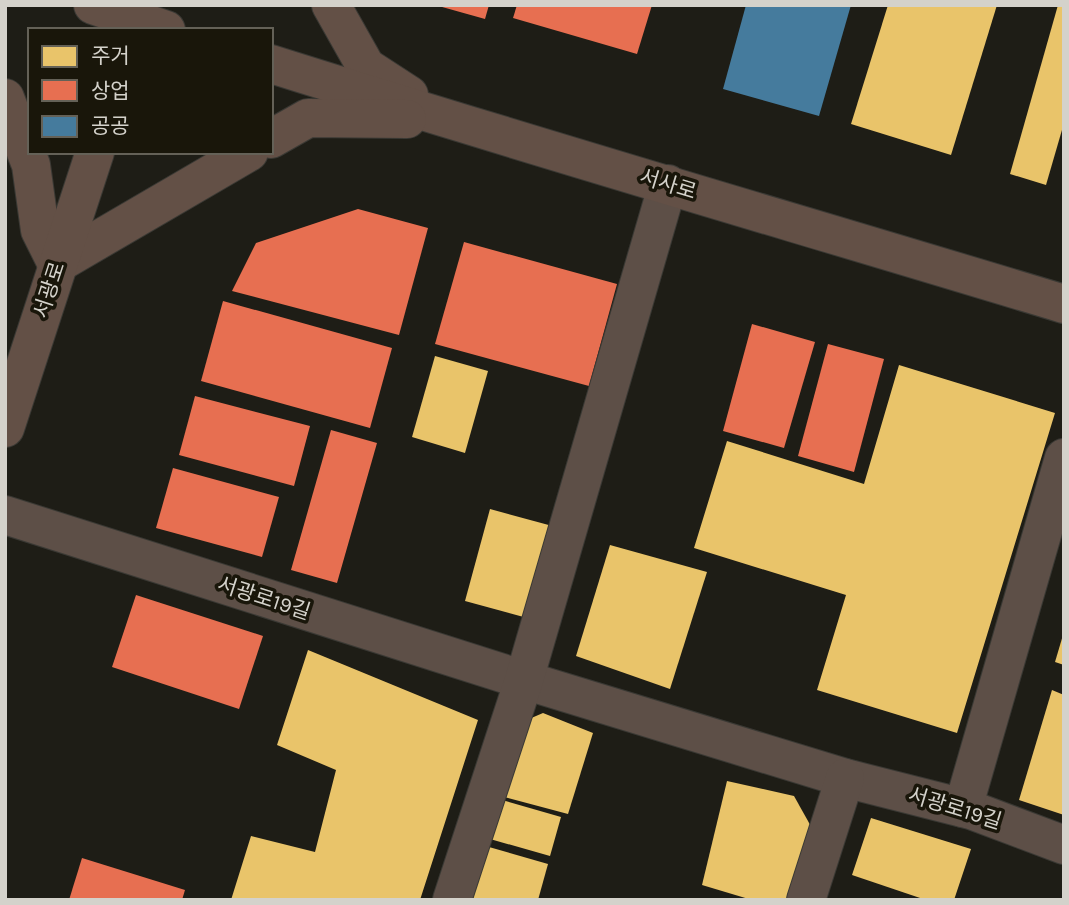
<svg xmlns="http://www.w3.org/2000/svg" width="1069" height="905" viewBox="0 0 1069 905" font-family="Karla,'Noto Sans KR',sans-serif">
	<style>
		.homes { fill: #e9c46a }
		.shops { fill: #e76f51 }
		.public { fill: #457b9d }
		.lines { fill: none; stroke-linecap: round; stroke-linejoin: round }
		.street-casing { stroke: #3a3934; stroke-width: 40 }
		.secondary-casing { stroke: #3a3934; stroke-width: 40 }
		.street { stroke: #5d4f47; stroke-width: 38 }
		.secondary { stroke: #635046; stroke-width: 38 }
		.labels { text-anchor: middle; stroke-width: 7; stroke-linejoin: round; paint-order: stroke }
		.street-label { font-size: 21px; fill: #d4d2cb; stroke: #19160a }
	</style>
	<rect width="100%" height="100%" fill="#1e1d16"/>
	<g class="homes">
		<polygon points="888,5 997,5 951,155 851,124"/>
		<polygon points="1058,5 1064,5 1064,123 1046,185 1010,174"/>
		<polygon points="435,356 488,371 465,453 412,437"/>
		<polygon points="899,365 1055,413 957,733 817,690 846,595 694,548 727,441 864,484"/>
		<polygon points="490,509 556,527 531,619 465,601"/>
		<polygon points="610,545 707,572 670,689 576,656"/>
		<polygon points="1063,635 1064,635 1064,665 1055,662"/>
		<polygon points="308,650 478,720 420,900 231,900 251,836 315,852 336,770 277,745"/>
		<polygon points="1052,690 1064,695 1064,815 1019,800"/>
		<polygon points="543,713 593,733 568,814 489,793 508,728"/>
		<polygon points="727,781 794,796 813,830 792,900 752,900 702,885"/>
		<polygon points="488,796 561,817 550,856 476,835"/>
		<polygon points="871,818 971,849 954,900 926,900 852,875"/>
		<polygon points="475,843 548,864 538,900 459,900"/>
	</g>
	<g class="shops">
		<polygon points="435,5 489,5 485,19"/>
		<polygon points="517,5 652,5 637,54 513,18"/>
		<polygon points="358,209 428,228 399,335 232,291 256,243"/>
		<polygon points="464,242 617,284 589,386 435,344"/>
		<polygon points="223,301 392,348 370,428 201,381"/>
		<polygon points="752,324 815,342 784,448 723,431"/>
		<polygon points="828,344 884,359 854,472 798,456"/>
		<polygon points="195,396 310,426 294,486 179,455"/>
		<polygon points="331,430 377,443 337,583 291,570"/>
		<polygon points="173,468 279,497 262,557 156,528"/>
		<polygon points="136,595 263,636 239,709 112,667"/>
		<polygon points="82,858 185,890 182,900 69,900"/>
	</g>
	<polygon class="public" points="746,5 851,5 819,116 723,89"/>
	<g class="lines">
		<g class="street-casing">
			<g id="street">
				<polyline points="5,515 524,680 845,778 971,810 1064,845"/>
				<polyline points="963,808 1064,458"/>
				<polyline points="452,900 524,680 668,184"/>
				<polyline points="806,900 845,778"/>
			</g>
		</g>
		<g class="secondary-casing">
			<g id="secondary">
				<polyline points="93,5 166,30"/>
				<polyline points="331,5 366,67 409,95"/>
				<path d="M271 64C534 147 800 224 1064 304"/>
				<polyline points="5,98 31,165 40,230 57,264 249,152"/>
				<polyline points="271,139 308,118 407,119"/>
				<polyline points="5,428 95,152"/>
			</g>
		</g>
		<use href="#street" class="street"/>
		<use href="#secondary" class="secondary"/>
	</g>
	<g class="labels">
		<g class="street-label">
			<text transform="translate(668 184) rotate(17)" y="7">서사로</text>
			<text transform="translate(49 290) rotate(-72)" y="7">서광로</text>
			<text transform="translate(264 598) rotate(18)" y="7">서광로19길</text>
			<text transform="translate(955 808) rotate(17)" y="7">서광로19길</text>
		</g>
	</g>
	<rect width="1069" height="905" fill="none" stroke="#d4d2cb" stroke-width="14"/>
	<rect x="28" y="28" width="245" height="126" fill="#19160a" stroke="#646157" stroke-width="2"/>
	<rect x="42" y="46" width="35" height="21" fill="#e9c46a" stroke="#646157" stroke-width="2"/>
	<text x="91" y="63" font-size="21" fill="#d4d2cb">주거</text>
	<rect x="42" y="80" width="35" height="21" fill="#e76f51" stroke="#646157" stroke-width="2"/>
	<text x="91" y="98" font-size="21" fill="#d4d2cb">상업</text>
	<rect x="42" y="116" width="35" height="21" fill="#457b9d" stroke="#646157" stroke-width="2"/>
	<text x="91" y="133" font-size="21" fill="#d4d2cb">공공</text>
</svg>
